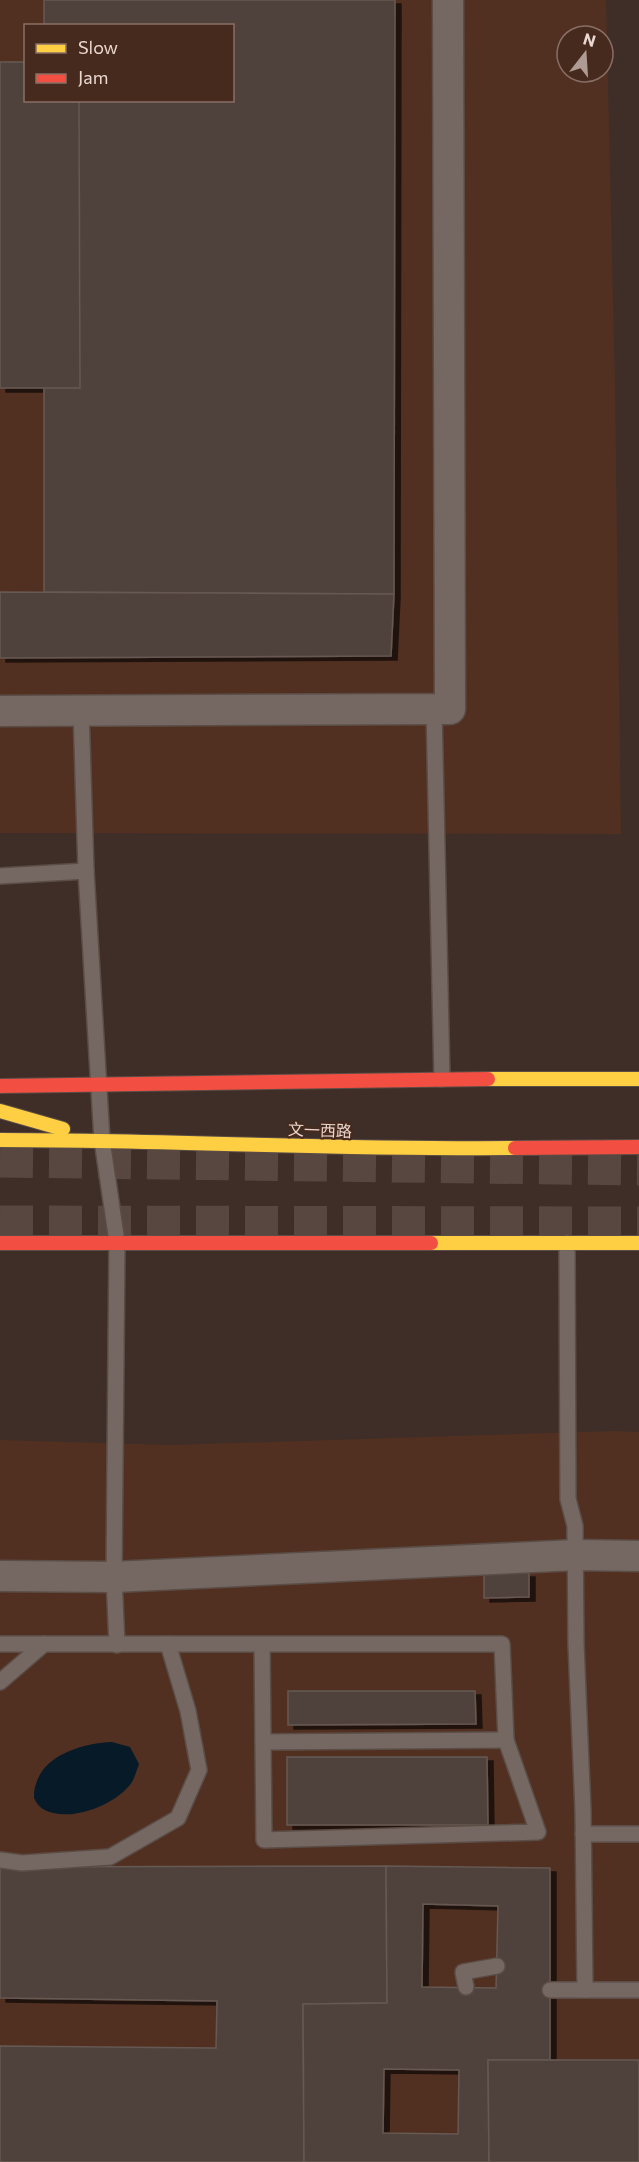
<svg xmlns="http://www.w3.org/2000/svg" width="639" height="2162" viewBox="0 0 639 2162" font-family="Commissioner,'Noto Sans SC',sans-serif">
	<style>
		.built { fill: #513021; fill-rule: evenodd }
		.water { fill: #061b27 }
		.building { fill: #50433d; stroke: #665852; stroke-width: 1.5; fill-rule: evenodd; filter: url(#shadow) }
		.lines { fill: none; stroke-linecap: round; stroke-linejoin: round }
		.highway-tunnel { stroke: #584740; stroke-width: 33; stroke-dasharray: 33 16; stroke-linecap: butt }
		.lane-casing { stroke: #5b4d46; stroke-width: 18 }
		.street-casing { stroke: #5b4d46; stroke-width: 33 }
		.slow-casing { stroke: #5b4d46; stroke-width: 16 }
		.jam-casing { stroke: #5b4d46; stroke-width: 16 }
		.lane { stroke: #756862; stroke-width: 15 }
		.street { stroke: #756862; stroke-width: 30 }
		.slow { stroke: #ffcf43; stroke-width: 14 }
		.jam { stroke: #f24e42; stroke-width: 14 }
		.labels { text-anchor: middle; stroke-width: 4.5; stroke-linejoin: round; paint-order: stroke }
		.street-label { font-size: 16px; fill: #ead7cf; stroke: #472a1e }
	</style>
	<defs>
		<filter id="shadow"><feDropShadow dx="6" dy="4" stdDeviation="0" flood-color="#0009"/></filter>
	</defs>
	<rect width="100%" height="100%" fill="#3e2e27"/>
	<g class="built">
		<path d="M0 0H606L615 385 621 834 0 833ZM26 26H232V100H26ZM567 36H603V72H567Z"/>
		<polygon points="615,1431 639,1432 639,2162 0,2162 0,1440 171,1445"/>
	</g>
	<path class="water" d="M112 1742 130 1747 139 1764C137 1769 135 1777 132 1782 117 1805 68 1824 43 1809 39 1807 36 1802 34 1798 34 1794 34 1788 36 1784 44 1754 85 1743 112 1742Z"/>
	<g class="building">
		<polygon points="44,0 395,0 394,594 44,592 44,100 232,100 232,26 44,26"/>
		<polygon points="0,62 26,62 26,100 79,100 80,388 0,388"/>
		<polygon points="0,592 394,594 391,656 0,658"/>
		<polygon points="484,1573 529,1573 529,1597 484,1598"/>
		<polygon points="288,1691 475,1691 476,1724 288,1725"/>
		<polygon points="287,1757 487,1757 488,1825 287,1825"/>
		<polygon points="386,1866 387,2003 303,2004 304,2162 0,2162 0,2046 216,2048 217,2001 0,1998 0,1867"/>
		<path d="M386 1866 550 1868V2060H488L489 2162H304L303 2004 387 2003ZM423 1904 498 1906 496 1988 422 1987ZM384 2069 459 2070 458 2134 383 2133Z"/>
		<polygon points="488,2060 639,2060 639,2162 489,2162"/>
	</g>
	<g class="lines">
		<g class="highway-tunnel">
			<polyline points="0,1161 639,1169"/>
			<polyline points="0,1222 639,1223"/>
		</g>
		<g class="lane-casing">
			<g id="lane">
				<polyline points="434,709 442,1079"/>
				<polyline points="81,710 86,871 102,1140 117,1242 114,1577 117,1645"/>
				<polyline points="0,876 86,871"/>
				<polyline points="567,1243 568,1499 575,1526 576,1644 583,1811 585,1990 639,1990"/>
				<polyline points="0,1644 502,1644 506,1740 538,1832 264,1840 262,1644"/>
				<polyline points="0,1682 44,1644"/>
				<polyline points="263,1742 506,1740"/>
				<polyline points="583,1834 639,1834"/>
				<polyline points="0,1860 22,1863 110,1857 178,1818 199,1770 188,1711 168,1644"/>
				<polyline points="466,1987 463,1972 497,1966"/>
				<polyline points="550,1990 585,1990"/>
			</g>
		</g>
		<g class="street-casing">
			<g id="street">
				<polyline points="0,711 450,709 448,0"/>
				<polyline points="0,1576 114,1577 576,1555 639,1556"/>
			</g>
		</g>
		<g class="slow-casing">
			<g id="slow">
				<polyline points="488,1079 639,1079"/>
				<polyline points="0,1111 63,1129"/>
				<path d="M0 1140C172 1140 343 1150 515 1148"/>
				<polyline points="431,1243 639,1243"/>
			</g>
		</g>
		<g class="jam-casing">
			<g id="jam">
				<polyline points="0,1086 488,1079"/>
				<polyline points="515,1148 639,1147"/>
				<polyline points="0,1243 431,1243"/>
			</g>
		</g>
		<use href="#lane" class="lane"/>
		<use href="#street" class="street"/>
		<use href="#slow" class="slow"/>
		<use href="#jam" class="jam"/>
	</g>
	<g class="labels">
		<g class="street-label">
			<text transform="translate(320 1130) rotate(2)" y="6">文一西路</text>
		</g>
	</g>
	<rect x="24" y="24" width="210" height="78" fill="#472a1e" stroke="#886f65" stroke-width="1.5"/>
	<rect x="36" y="44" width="30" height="9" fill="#ffcf43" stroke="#886f65" stroke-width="1.5"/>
	<text x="78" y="54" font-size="18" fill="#ead7cf">Slow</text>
	<rect x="36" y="74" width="30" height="9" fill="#f24e42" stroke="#886f65" stroke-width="1.5"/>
	<text x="78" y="84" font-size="18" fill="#ead7cf">Jam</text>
	<g transform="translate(585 54) rotate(17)"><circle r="28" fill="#472a1e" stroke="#886f65" stroke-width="1.5"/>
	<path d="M0-4.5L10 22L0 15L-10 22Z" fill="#ae9c94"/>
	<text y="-9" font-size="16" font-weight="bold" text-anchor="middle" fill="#ead7cf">N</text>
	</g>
</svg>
